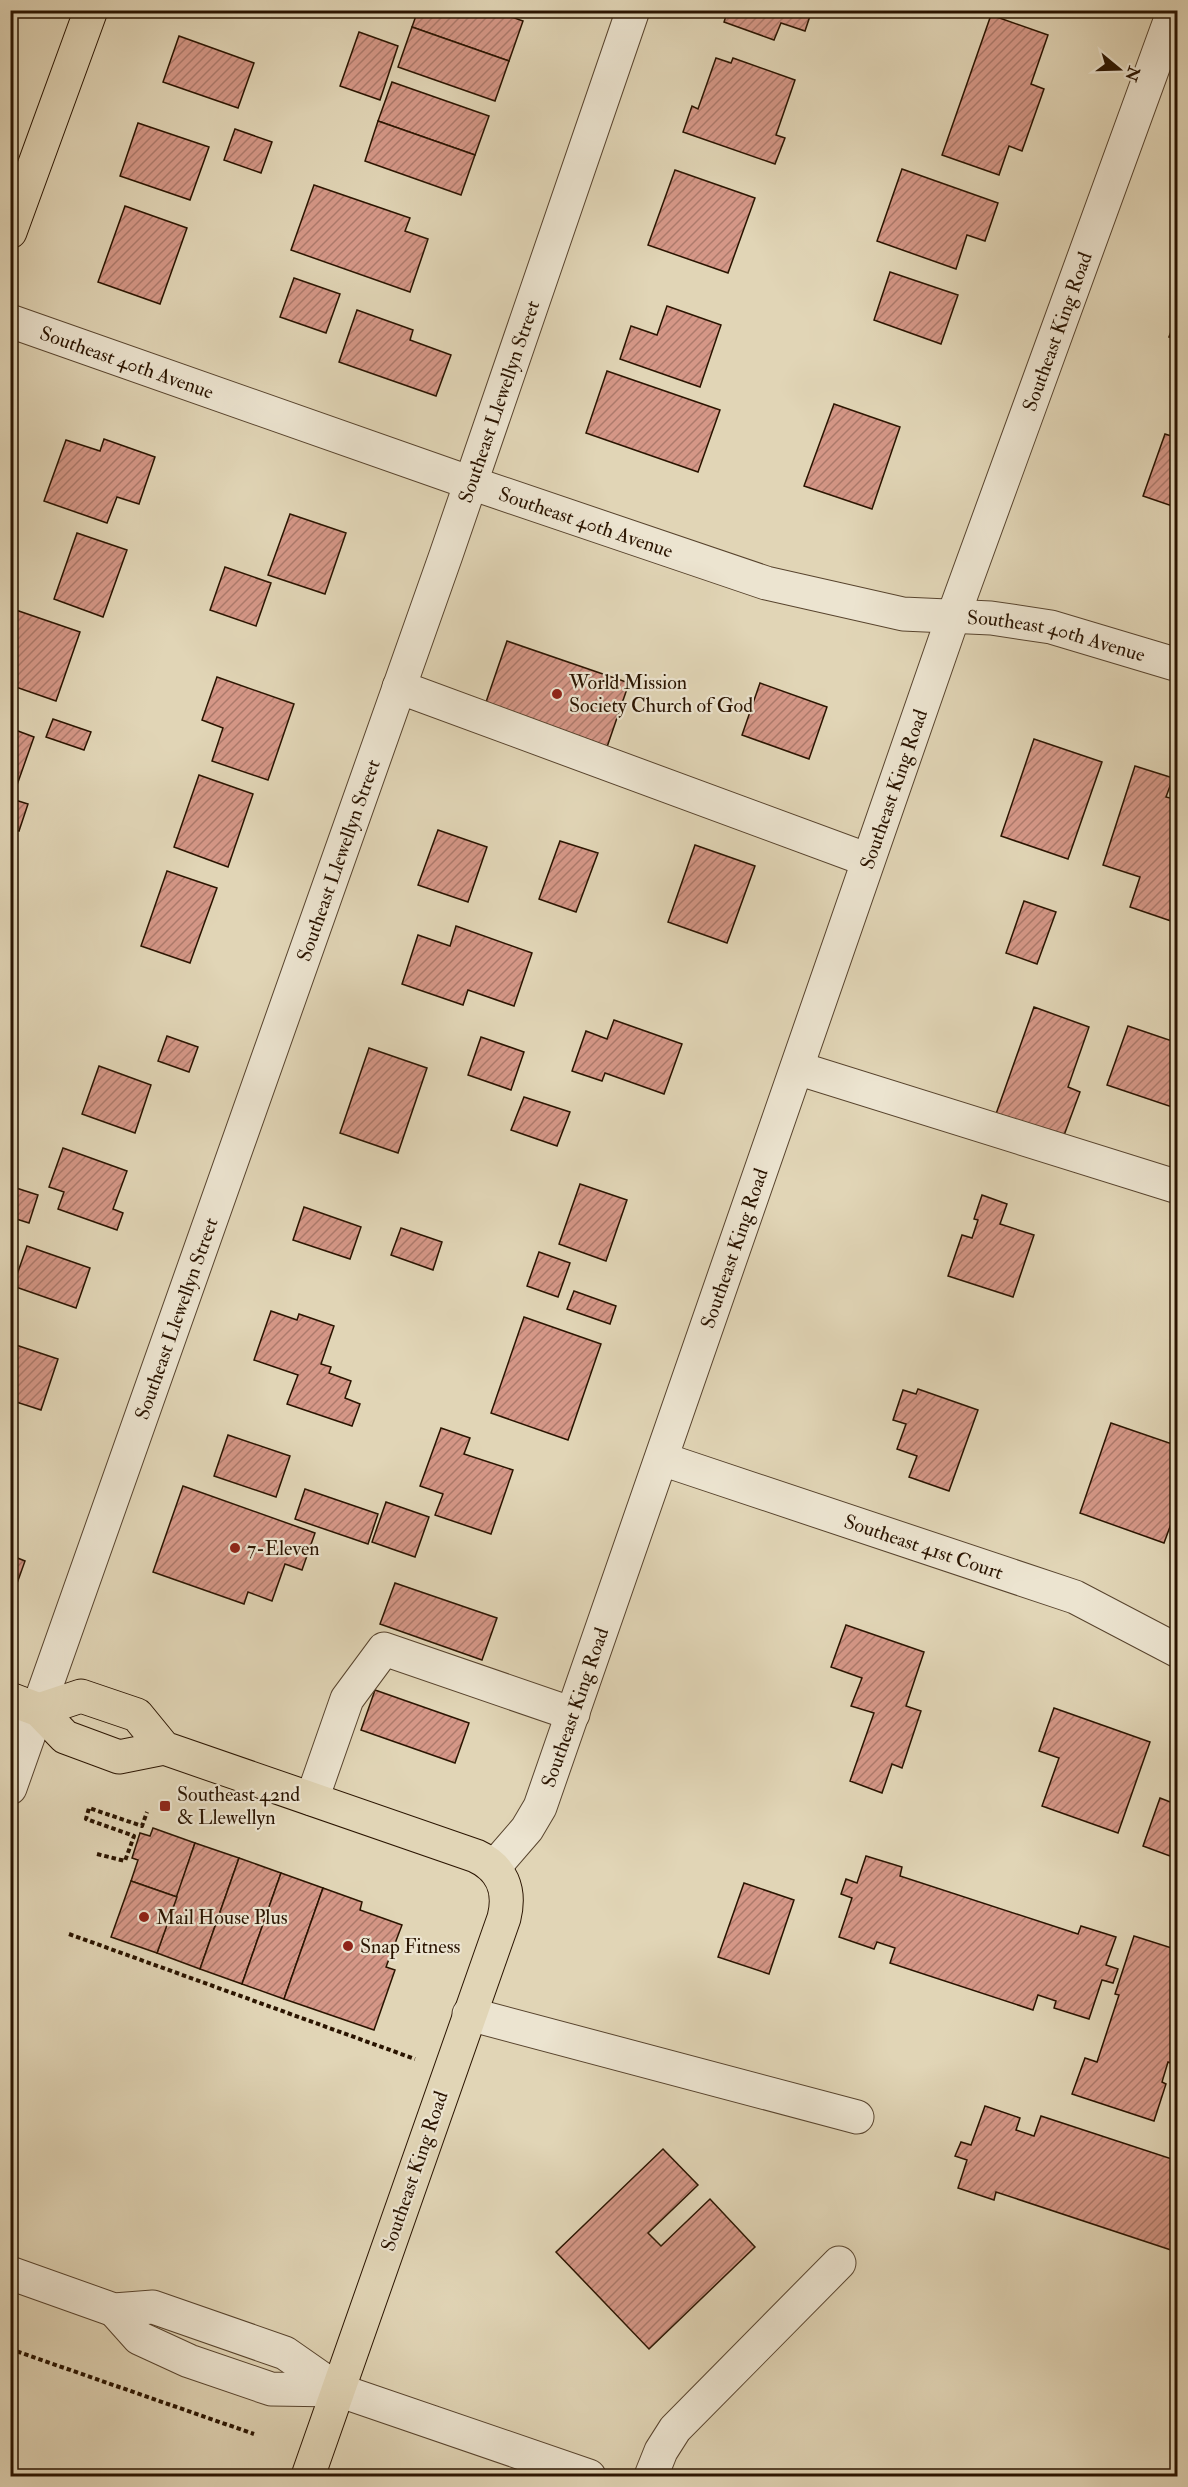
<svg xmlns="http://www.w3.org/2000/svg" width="1188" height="2487" viewBox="0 0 1188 2487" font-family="'IM FELL Double Pica',serif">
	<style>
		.building { fill: url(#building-hatch); stroke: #2a1400; stroke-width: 1.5 }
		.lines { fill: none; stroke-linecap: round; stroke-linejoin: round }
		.minor-casing { stroke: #58442e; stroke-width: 35 }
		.major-casing { stroke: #2a1400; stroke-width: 35 }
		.path { stroke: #2a1400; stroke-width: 4; stroke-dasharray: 4.5 3; stroke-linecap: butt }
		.minor { stroke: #ece4d0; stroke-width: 33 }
		.major { stroke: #e1d5b6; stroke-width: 33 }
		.poi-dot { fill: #8f2418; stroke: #ece4d0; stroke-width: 2 }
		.labels { text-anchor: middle; stroke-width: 4.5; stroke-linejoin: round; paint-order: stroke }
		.street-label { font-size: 20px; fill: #2a1400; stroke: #ece4d0 }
		.poi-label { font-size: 20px; fill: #2a1400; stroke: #ece4d0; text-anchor: start }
	</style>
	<defs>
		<pattern id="building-hatch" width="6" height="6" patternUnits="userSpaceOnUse" patternTransform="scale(1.5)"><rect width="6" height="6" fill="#d59787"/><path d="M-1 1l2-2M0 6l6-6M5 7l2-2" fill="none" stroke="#ad7a6c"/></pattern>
	</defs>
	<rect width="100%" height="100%" fill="#e1d5b6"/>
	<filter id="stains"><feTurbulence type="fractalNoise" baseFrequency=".00333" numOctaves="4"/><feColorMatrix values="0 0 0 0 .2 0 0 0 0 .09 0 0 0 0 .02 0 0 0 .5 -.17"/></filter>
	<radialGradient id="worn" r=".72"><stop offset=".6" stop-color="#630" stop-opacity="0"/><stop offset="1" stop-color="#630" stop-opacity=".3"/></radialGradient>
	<g class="building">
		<polygon points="418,10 492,10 523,21 509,61 412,27"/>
		<polygon points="728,10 812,10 805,31 781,23 774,40 724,22"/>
		<polygon points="991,15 1048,35 1031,84 1044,89 1022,151 1009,146 999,175 942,155"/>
		<polygon points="412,27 509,61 495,101 398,67"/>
		<polygon points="359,32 398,46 380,100 340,86"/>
		<polygon points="179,36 254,63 238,108 163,82"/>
		<polygon points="716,58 731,63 733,58 795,80 776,135 785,138 775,164 683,132 692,106 698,109"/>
		<polygon points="392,82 489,116 475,155 378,121"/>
		<polygon points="378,121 475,155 461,195 365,161"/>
		<polygon points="138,123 209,147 190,200 120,176"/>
		<polygon points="235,129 272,142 261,173 224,160"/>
		<polygon points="902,169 998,203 985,241 967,235 956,269 877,241"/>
		<polygon points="675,170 755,198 728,273 648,245"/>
		<polygon points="314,185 410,218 405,231 428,239 410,292 291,250"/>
		<polygon points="125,206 187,228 160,304 98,282"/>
		<polygon points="890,272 958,295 941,344 874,320"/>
		<polygon points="294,278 340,294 326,333 280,317"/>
		<polygon points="667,306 721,325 700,387 620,359 631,326 657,335"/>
		<polygon points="357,310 413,330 410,340 451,355 436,396 339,362"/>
		<polygon points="1178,313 1178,339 1169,337"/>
		<polygon points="607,371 720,410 698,472 586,433"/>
		<polygon points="834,404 900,427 872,509 804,486"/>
		<polygon points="1165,434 1178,438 1178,508 1143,496"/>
		<polygon points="104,439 155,457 139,504 117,497 107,523 44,501 66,440 100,451"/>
		<polygon points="290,514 346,533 325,594 268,575"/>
		<polygon points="77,533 127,550 103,617 54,599"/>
		<polygon points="225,567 271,583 256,626 210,610"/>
		<polygon points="10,608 80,632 56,701 10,685 10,669 15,656 10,654"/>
		<polygon points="507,641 629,683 607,747 485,705"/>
		<polygon points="217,677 294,704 268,780 212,761 223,728 202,720"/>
		<polygon points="760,683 827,707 809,759 742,735"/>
		<polygon points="53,719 91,732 84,750 46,737"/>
		<polygon points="10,728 34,737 12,799 28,804 19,831 10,828"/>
		<polygon points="1034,739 1102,762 1068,859 1001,836"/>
		<polygon points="1135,766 1173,778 1166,797 1178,800 1178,901 1171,921 1130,907 1140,877 1103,865"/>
		<polygon points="199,775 253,794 228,867 174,847"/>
		<polygon points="438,830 487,847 468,902 418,885"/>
		<polygon points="560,841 598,853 576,912 539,899"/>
		<polygon points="695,845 755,866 727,943 668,922"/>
		<polygon points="167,871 217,888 190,963 141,946"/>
		<polygon points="1024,901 1056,912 1037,964 1006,953"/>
		<polygon points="456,926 532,953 514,1006 468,990 463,1005 402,984 418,935 450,946"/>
		<polygon points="1034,1007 1089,1027 1068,1087 1080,1092 1063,1138 996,1114"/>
		<polygon points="614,1020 682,1044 664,1094 605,1073 602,1081 572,1071 586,1031 607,1039"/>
		<polygon points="1128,1026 1178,1043 1178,1109 1107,1085"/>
		<polygon points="167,1036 198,1047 189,1072 158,1061"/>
		<polygon points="481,1037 524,1052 511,1090 468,1075"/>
		<polygon points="369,1048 427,1068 398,1153 340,1133"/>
		<polygon points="99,1066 151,1085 135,1133 82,1114"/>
		<polygon points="524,1097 570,1112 557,1146 511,1130"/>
		<polygon points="63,1148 127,1171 113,1209 123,1213 117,1230 58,1209 64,1192 49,1187"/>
		<polygon points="580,1184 627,1200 606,1261 559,1244"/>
		<polygon points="10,1186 38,1195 29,1223 10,1217"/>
		<polygon points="982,1195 1007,1204 1000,1224 1034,1235 1013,1297 948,1276 962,1235 972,1238 978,1220 974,1219"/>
		<polygon points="304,1207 361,1227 350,1259 293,1240"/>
		<polygon points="401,1228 442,1242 433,1270 391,1255"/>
		<polygon points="27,1246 90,1268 76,1308 13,1286"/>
		<polygon points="539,1252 570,1263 558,1297 527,1286"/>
		<polygon points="574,1291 616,1306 610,1324 567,1309"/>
		<polygon points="271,1311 297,1320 299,1314 334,1326 321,1364 331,1367 329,1373 351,1381 345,1398 360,1404 352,1426 287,1404 298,1375 254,1360"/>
		<polygon points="524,1317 601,1344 568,1440 491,1413"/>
		<polygon points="10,1343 58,1359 41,1410 10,1400"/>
		<polygon points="918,1389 978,1410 949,1491 909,1477 917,1456 897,1449 906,1424 893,1420 903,1390 916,1394"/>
		<polygon points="1111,1423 1178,1446 1178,1505 1164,1543 1080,1513"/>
		<polygon points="441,1428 470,1438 464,1454 513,1470 491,1534 435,1515 443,1494 420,1486"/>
		<polygon points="228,1435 290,1456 276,1497 214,1476"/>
		<polygon points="183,1486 315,1533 302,1570 285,1564 272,1601 248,1592 244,1604 153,1572"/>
		<polygon points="305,1489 378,1514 368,1544 295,1519"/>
		<polygon points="386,1502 429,1517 415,1557 372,1542"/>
		<polygon points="10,1555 25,1561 10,1603"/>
		<polygon points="395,1583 497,1618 482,1660 380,1624"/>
		<polygon points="846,1625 924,1652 906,1706 921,1711 902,1768 892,1764 882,1793 850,1781 874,1713 851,1706 862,1678 831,1667"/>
		<polygon points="375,1690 469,1723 455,1763 361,1730"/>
		<polygon points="1054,1708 1150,1742 1118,1833 1042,1806 1059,1758 1039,1751"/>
		<polygon points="1160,1798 1178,1805 1178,1859 1143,1846"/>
		<polygon points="153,1828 195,1843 177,1897 131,1881 138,1860 132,1858 140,1833 150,1836"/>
		<polygon points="195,1843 239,1858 200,1969 157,1953"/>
		<polygon points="866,1856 902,1867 900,1876 1078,1934 1081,1926 1116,1937 1106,1965 1118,1969 1113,1983 1102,1980 1089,2019 1054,2008 1056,2001 1038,1995 1033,2010 890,1963 895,1948 877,1942 874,1949 839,1937 852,1898 841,1894 846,1879 857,1883"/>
		<polygon points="239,1858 281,1873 242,1984 200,1969"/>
		<polygon points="281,1873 323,1888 284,1999 242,1984"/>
		<polygon points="131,1881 177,1897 157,1953 111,1937"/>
		<polygon points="744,1883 794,1900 769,1974 718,1957"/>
		<polygon points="323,1888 362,1902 360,1910 402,1925 386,1967 395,1970 374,2030 284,1999"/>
		<polygon points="1134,1936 1178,1950 1178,2066 1168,2062 1162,2082 1166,2084 1154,2121 1072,2094 1085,2058 1097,2062 1119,1995 1115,1994"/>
		<polygon points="985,2106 1020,2118 1016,2130 1034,2136 1041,2116 1178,2161 1178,2261 1171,2259 1174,2251 996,2192 994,2200 958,2188 967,2160 955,2156 961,2142 971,2145"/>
		<polygon points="663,2149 698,2185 648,2233 661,2246 710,2199 755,2247 649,2349 556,2252"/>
	</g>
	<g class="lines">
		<g class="minor-casing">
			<g id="minor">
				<path id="s1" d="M10 321 471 483 766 583 903 614 991 618 1051 627 1178 665"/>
				<polyline points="399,687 868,860"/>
				<polyline points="797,1068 1178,1187"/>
				<path id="s2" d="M662 1459 1075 1597 1178 1651"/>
				<path id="s3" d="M10 1788 446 555 633 10"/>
				<polyline points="312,1799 347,1699 384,1649 573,1714"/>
				<path id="s4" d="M495 1866 527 1829 540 1807 953 617 1174 10"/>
				<polyline points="469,2014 857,2117"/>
				<polyline points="10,2273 114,2310 153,2307 285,2353 338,2390 589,2476"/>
				<polyline points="114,2310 139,2338 189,2361 271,2389 338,2390"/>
				<polyline points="651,2476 661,2451 675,2429 839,2263"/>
			</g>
		</g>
		<g class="major-casing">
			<g id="major">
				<polyline points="10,232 91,10"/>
				<polyline points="10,1699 39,1710 65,1737 119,1757 164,1748"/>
				<path d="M39 1710 81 1696 137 1715 164 1748 476 1856C502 1868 511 1890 504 1918L308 2476"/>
			</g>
		</g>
		<g class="path">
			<polyline points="97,1854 125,1861 134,1836 86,1819 89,1808 142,1826 147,1812"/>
			<polyline points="69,1934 415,2059"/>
			<polyline points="10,2349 254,2434"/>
		</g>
		<use href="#minor" class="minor"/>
		<use href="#major" class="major"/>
	</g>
	<g class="poi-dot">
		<circle cx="557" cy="694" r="6"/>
		<circle cx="235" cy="1548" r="6"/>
		<rect x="159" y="1800" width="12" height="12" rx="3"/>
		<circle cx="144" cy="1917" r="6"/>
		<circle cx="348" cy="1946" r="6"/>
	</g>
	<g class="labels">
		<g class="street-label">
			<text dy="7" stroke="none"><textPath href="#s4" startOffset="1638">Southeast King Road</textPath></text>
			<text dy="7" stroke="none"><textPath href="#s1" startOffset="124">Southeast 40th Avenue</textPath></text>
			<text dy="7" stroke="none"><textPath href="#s3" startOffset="1470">Southeast Llewellyn Street</textPath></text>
			<text dy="7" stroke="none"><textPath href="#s1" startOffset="610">Southeast 40th Avenue</textPath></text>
			<text dy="7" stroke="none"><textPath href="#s1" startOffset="1096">Southeast 40th Avenue</textPath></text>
			<text dy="7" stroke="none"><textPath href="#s4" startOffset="1152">Southeast King Road</textPath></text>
			<text dy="7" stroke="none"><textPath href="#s3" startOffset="984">Southeast Llewellyn Street</textPath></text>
			<text dy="7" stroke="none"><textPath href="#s4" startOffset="666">Southeast King Road</textPath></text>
			<text dy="7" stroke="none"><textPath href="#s3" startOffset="498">Southeast Llewellyn Street</textPath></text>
			<text dy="7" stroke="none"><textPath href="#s2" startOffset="276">Southeast 41st Court</textPath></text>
			<text dy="7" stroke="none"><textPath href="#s4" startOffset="180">Southeast King Road</textPath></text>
			<text transform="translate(414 2171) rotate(-71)" y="7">Southeast King Road</text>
		</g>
		<g class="poi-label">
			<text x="569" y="689">World Mission<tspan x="569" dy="23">Society Church of God</tspan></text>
			<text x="247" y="1555">7-Eleven</text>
			<text x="177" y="1801">Southeast 42nd<tspan x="177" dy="23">&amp; Llewellyn</tspan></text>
			<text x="156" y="1924">Mail House Plus</text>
			<text x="360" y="1953">Snap Fitness</text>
		</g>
	</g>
	<rect width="1188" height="2487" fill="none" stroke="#e1d5b6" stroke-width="36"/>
	<rect x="12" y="12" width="1164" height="2463" fill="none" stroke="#2a1400" stroke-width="3"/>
	<rect x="18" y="18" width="1152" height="2451" fill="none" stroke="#2a1400" stroke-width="1.5"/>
	<g transform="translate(1119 69) rotate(109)" stroke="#ece4d0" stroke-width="4.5" paint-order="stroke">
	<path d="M0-4.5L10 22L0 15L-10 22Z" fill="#2a1400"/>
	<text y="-9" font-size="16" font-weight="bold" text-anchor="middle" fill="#2a1400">N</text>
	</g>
	<rect width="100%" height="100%" filter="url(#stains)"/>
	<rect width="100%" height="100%" fill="url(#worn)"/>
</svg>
